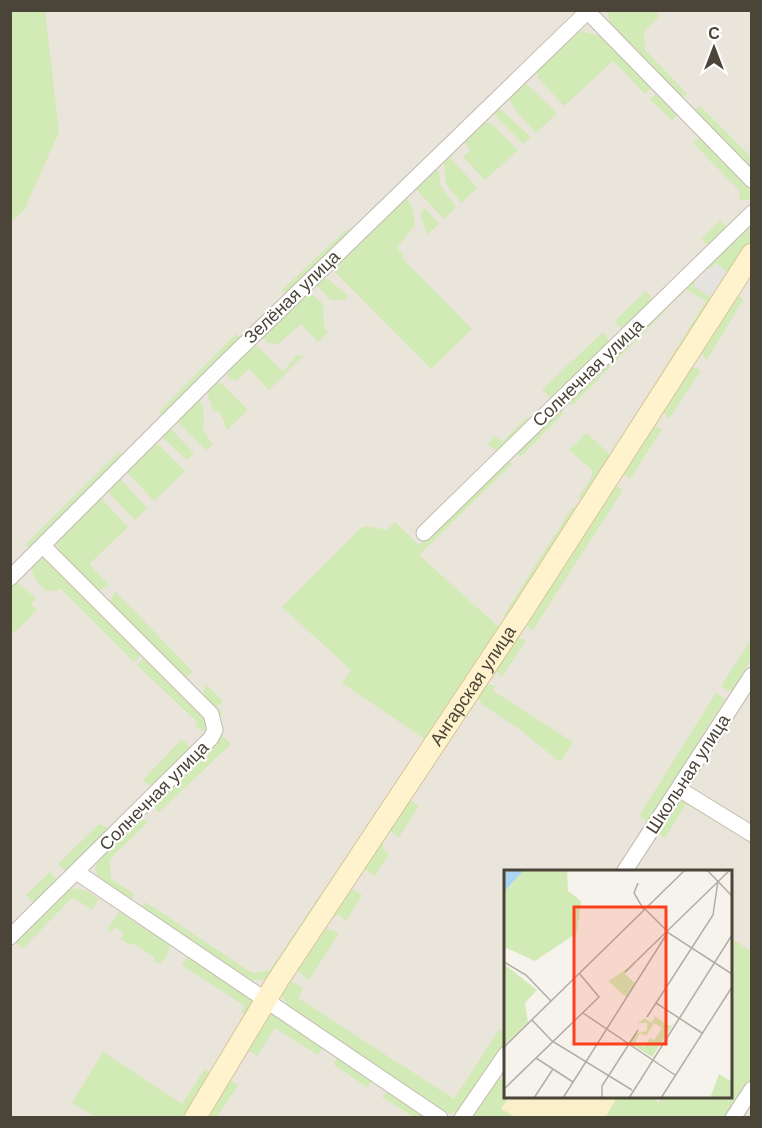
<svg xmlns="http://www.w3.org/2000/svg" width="762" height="1128" viewBox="0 0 762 1128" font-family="'DM Sans',sans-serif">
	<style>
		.residential { fill: #eae5da; fill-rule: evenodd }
		.green { fill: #d2eab5 }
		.sand { fill: #f9efc9 }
		.parking { fill: #e5e3e0 }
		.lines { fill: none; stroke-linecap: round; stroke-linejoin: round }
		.street-casing { stroke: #c2bbae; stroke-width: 17 }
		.secondary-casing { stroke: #d6c79b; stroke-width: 23 }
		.street { stroke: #fff; stroke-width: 15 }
		.secondary { stroke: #fff3cd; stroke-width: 21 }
		.labels { text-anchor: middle; stroke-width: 4.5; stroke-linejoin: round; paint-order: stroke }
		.street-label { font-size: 18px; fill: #4b4439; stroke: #fff }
		.inset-road { fill: none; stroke: #b2ada4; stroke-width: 1.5 }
		.view { fill: #fc3f1d; fill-opacity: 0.15; stroke: #fc3f1d; stroke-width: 3 }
		.inset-edge { fill: none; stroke: #4b4439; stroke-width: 3 }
	</style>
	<rect width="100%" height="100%" fill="#f6f3ec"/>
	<path class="residential" d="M10 11H751V1117H11ZM506 872H730V1096H506Z"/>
	<g class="green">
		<polygon points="11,10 45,11 59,132 24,210 11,222"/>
		<polygon points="607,11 655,11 660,16 644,31 645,50 687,94 681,99 612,29"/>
		<polygon points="581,31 605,37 653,86 645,94 613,61 564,106 538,78 536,71 574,33"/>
		<polygon points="525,83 557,113 536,133 517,112 509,99"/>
		<polygon points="658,92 678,114 672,121 650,99"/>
		<polygon points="698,107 701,107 751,157 751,172 693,112"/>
		<polygon points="499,108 531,137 523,144 497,118 494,113"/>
		<polygon points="484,122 492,124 518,150 485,180 463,157 470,150 464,142"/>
		<polygon points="700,136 751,189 751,200 739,200 740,191 693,143"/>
		<polygon points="450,157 477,188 461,203 446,184 444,163"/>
		<polygon points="435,168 439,172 440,185 456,207 444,219 414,187"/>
		<polygon points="405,195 412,206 415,225 397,248 404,256 402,258 472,329 431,369 333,270 332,265"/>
		<polygon points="424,207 439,224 427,235 421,216"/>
		<polygon points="720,220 728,229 709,247 701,239"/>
		<polygon points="751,221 751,243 727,283 722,279 716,263 710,269 703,268"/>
		<polygon points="347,229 351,233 289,293 281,291"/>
		<polygon points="323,275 348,296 345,300 331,300 316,285"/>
		<polygon points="697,276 694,285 712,299 623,444 620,440 706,301 686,289 572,406 566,400"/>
		<polygon points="307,290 323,304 324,325 328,332 318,342 301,324 278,344 268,343 260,335"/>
		<polygon points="646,291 654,301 631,323 621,328 615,321"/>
		<polygon points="736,294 743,300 707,360 700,351"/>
		<polygon points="603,332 610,342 554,397 550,397 542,390"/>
		<polygon points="236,334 242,340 165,416 158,413"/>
		<polygon points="253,342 283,372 296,356 304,355 269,390 249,369 237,380 228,379 227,369"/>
		<polygon points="690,366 701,370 669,419 662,410"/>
		<polygon points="212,383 221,383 248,410 227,430 220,412 213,411 206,389"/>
		<polygon points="199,397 204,413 203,431 213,444 206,450 175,420"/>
		<polygon points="558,408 564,413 520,457 515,451"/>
		<polygon points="527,417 530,422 499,452 487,444 495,436 502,442"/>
		<polygon points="653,425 662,429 630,479 622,473"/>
		<polygon points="169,427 194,453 187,460 160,435"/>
		<polygon points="587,433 610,455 614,449 617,453 586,500 578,498 592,476 592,470 569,450"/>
		<polygon points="154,440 185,471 154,501 124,469"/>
		<polygon points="119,452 123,457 32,550 25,545"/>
		<polygon points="507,459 512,464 419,555 502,630 429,742 342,683 351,670 282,607 361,528 367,526 387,530 395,522 419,545"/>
		<polygon points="118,476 147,508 135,520 105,489"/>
		<polygon points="615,485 623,490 532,631 526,624"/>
		<path d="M98 495 128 527 89 564 109 585 98 592C83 578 55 559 57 537Z"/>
		<polygon points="573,506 578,512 509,619 504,615"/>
		<polygon points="47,558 143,653 134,662 60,588 56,591 45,590 35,579 30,566 37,560"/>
		<polygon points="14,581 36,598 31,604 37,610 13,634 11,632 11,584"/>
		<polygon points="115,591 193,672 185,678 109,605"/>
		<polygon points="517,638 526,640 502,677 496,670"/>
		<polygon points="750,641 751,659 731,692 721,686"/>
		<polygon points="146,657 203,714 206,731 200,730 195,725 197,722 137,665"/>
		<polygon points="206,684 223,701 217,707 223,713 220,715 202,696"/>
		<polygon points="485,684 496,686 493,691 573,742 560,762 519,729 483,705 477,697"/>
		<polygon points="716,693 725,699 648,823 639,816"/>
		<polygon points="222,736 231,744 158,813 154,804"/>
		<polygon points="182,739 192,750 152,786 142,781"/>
		<polygon points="680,798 751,837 751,842 686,804 665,838 658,834"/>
		<polygon points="409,799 419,806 399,837 389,830"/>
		<polygon points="140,817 148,822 110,859 111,879 135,895 130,900 103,882 95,871 98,859"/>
		<polygon points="99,824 110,829 68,873 58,864"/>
		<polygon points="379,841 383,843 383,849 389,854 375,876 361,867"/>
		<polygon points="50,872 59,882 35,905 26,895"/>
		<polygon points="349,887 362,895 346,921 340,915 336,915 332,920 329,918"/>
		<polygon points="74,888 87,891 99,899 92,910 73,897 22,949 15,941 62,893"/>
		<polygon points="320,895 324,898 266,980 252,980 142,909 145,902 252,973 270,970"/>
		<polygon points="119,912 170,945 167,956 160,964 153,960 154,957 132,943 130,945 120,939 124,933 114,927 111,932 107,930"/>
		<polygon points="326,922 328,924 327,929 339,933 309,980 295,969"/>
		<polygon points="731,938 751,951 751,1079 727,1117 605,1118 617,1097 649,1097 659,1103 663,1097 730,1096"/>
		<polygon points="188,956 256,1001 251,1018 241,1012 245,1006 182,965"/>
		<path d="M289 979 303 989 298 998 454 1099 499 1030 505 1033V1045C495 1060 466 1113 449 1114L289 1007 282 996Z"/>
		<polygon points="275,1013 324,1045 318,1055 275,1028 257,1056 246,1049 266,1016"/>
		<polygon points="103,1052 182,1104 205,1069 213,1077 187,1117 96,1117 72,1103"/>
		<polygon points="339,1055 372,1077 368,1088 333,1064"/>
		<polygon points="496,1077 505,1082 506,1096 509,1097 501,1109 516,1117 469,1118"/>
		<polygon points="228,1079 238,1085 217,1117 203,1118"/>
		<polygon points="390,1090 430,1117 414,1117 382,1097"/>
	</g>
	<polygon class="sand" points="509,1097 509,1096 617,1097 605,1118 516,1117 501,1109"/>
	<polygon class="parking" points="716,263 728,273 713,299 693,286"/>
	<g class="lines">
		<g class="street-casing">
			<g id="street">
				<polyline points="588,12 752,180"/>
				<polyline points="424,533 752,213"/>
				<polyline points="10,578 225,363 589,10"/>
				<polyline points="679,789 752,834"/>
				<polyline points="624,872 752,675"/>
				<polyline points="78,873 440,1118"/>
				<polyline points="10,937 211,738 215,730 211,714 43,546"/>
				<polyline points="462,1118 506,1054"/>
				<polyline points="733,1118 752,1089"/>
			</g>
		</g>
		<g class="secondary-casing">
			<g id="secondary">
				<path id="s1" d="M195 1118 278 980 522 612 752 254"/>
			</g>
		</g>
		<use href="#street" class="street"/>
		<use href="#secondary" class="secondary"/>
	</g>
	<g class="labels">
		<g class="street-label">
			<text transform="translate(292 297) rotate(-44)" y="6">Зелёная улица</text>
			<text transform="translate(588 373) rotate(-44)" y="6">Солнечная улица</text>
			<text dy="6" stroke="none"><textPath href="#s1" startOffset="514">Ангарская улица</textPath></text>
			<text transform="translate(688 774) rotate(-57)" y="6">Школьная улица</text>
			<text transform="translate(154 796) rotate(-45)" y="6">Солнечная улица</text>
		</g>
	</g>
	<g transform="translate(504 870)">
		<rect width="228" height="228" fill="#f6f3ec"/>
		<path d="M20 0H63L64 21 77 31 73 63 31 91 0 77V22ZM132 93 121 104 131 113 122 127 104 111ZM0 94 33 120 21 133 24 152 0 175ZM147 144 166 156 170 153 148 187 126 173 133 163 143 161V153H135L131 160 135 152 141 148 147 153 151 147ZM150 153 158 158 150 170 146 168 140 177 131 172 136 163 142 166ZM215 204 228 212V228H206Z" fill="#d2eab5" fill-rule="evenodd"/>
		<path d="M0 0H20L0 22Z" fill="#a9d4f2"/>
		<path class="inset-road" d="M203 0 228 26M134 13 130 23 140 40M141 39 166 64 228 104M0 92 22 105 47 131M121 102 226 0M152 133 198 163M79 143 171 205M143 147 209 45 214 11M28 150 48 171 128 220M0 177 181 0M32 188 69 212M0 219 95 127 75 103M30 228 49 199M59 228 164 62M98 228V216L134 160M125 228 228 65M157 228 228 117"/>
		<path class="view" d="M70 37H162V174H70Z"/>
		<rect width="228" height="228" class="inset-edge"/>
	</g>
	<rect width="762" height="1128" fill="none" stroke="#4b4439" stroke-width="24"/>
	<g transform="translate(714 48)" stroke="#ffffff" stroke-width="4.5" paint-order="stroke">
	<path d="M0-4.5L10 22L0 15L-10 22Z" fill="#4b4439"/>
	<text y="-9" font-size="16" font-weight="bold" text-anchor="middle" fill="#4b4439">С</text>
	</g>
</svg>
